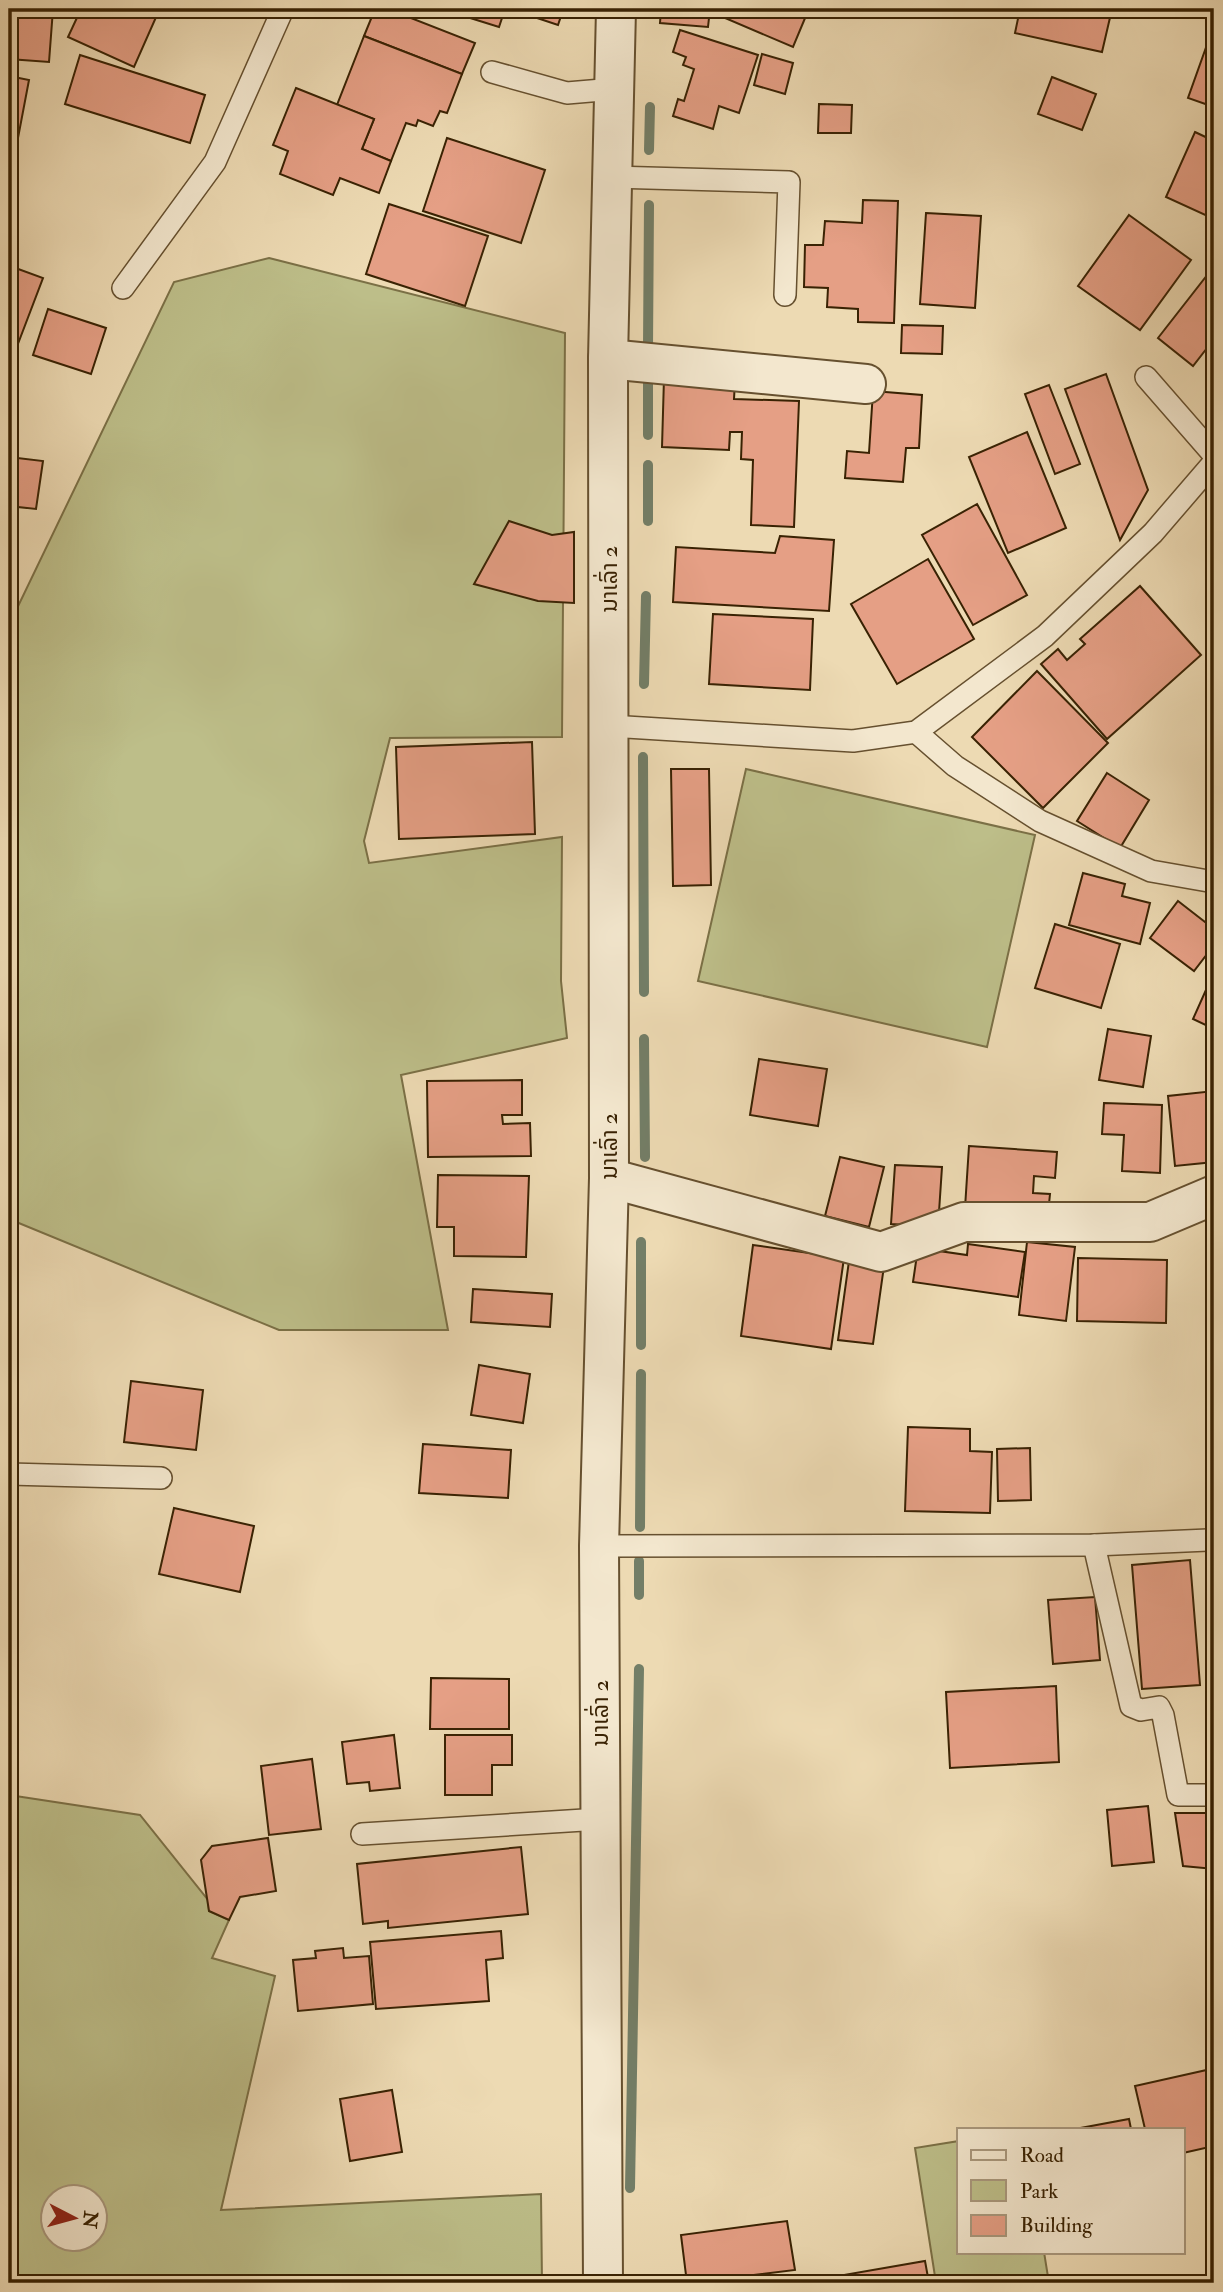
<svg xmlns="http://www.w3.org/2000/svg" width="1223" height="2292" viewBox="0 0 1223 2292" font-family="'IM FELL Double Pica','Noto Sans Lao',serif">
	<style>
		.green { fill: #bdbe89; stroke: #7b7046; stroke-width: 2; fill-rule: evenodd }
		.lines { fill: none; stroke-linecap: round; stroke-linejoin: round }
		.stream { stroke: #737e67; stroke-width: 10 }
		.building { fill: #e59f85; stroke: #392203; stroke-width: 2 }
		.lane-casing { stroke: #66502f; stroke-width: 24 }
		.street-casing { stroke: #66502f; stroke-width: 42 }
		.lane { stroke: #f3e7ce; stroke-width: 21 }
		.street { stroke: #f3e7ce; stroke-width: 38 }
		.labels { text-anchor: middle; stroke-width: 5; stroke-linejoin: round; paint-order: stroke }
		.street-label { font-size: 23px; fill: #392203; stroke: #f3e7ce }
	</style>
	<rect width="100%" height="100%" fill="#eddab3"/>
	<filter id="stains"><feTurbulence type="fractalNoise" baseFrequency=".00286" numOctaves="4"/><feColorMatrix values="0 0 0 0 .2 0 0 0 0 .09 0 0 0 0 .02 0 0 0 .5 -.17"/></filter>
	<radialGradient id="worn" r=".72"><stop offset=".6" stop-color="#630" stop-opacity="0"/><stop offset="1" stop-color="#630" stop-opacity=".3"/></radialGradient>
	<g class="green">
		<polygon points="269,258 565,333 562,737 390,738 364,841 369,863 562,837 561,981 567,1038 401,1075 448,1330 279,1330 9,1219 9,625 174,282"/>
		<polygon points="746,769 1035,835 987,1047 698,981"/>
		<path d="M9 1795 140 1815 208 1900 209 1911 229 1920 212 1958 275 1976 221 2210 541 2194 542 2283H9ZM52 2198H94V2240H52Z"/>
		<polygon points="959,2141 959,2252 1044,2252 1049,2283 936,2283 915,2148"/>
	</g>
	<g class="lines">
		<g class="stream">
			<polyline points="649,150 650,107"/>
			<polyline points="648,347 649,205"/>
			<polyline points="648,376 648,435"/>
			<polyline points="648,521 648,465"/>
			<polyline points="644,684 646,596"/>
			<polyline points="643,757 644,992"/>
			<polyline points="644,1039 645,1157"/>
			<polyline points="641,1345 641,1242"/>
			<polyline points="640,1527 641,1374"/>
			<polyline points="639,1561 639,1595"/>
			<polyline points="630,2188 639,1669"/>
		</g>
	</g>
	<g class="building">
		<polygon points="9,9 53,9 49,62 9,59"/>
		<polygon points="81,9 143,9 157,15 134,67 68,37"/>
		<polygon points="375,9 388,9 475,43 462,74 364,36"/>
		<polygon points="452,9 505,9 499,27 451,12"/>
		<polygon points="510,9 563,9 563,10 558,25"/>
		<polygon points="661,9 710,9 708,27 660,23"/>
		<polygon points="729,9 802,9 808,11 793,47 725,18"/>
		<polygon points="1020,9 1112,9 1102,52 1015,33"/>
		<polygon points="680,30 758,55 739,113 719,106 713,129 673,116 678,99 684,101 694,69 683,65 686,57 673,52"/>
		<polygon points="364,36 462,74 447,113 440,111 433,126 418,120 416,126 406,123 391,161 362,149 374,119 337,105"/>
		<polygon points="1209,39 1214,41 1214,107 1188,98"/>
		<polygon points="762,54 793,63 785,94 754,85"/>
		<polygon points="80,55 205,95 190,143 65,104"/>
		<polygon points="9,76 29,80 18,138 9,137"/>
		<polygon points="1052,77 1096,94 1082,130 1038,114"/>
		<polygon points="296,88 374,119 362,149 391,161 379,193 340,178 333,195 280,174 288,151 273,145"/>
		<polygon points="819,104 852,105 851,133 818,133"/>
		<polygon points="1195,132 1214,141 1214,219 1166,197"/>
		<polygon points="447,138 545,170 521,243 423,211"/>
		<polygon points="863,200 898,201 894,323 858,322 858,309 827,307 828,288 804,287 805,245 823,245 825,221 862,223"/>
		<polygon points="389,204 488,236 465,306 366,274"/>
		<polygon points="926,213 981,216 975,308 920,304"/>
		<polygon points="1129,215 1191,260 1140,330 1078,286"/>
		<polygon points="10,266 43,278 16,349 9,346"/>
		<polygon points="1208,274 1214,280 1214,339 1193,366 1158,338"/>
		<polygon points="48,309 106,328 91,374 33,355"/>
		<polygon points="902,325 943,326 942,354 901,353"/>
		<polygon points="1106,374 1148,490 1120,540 1065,389"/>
		<polygon points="664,378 735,381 734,399 799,401 794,527 751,525 753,460 741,459 742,432 730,432 729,450 662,447"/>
		<polygon points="1049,385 1080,464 1055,474 1025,394"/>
		<polygon points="873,391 922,395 919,448 906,448 903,482 845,478 847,451 869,453"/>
		<polygon points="1027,432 1066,528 1008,553 969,457"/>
		<polygon points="9,457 43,461 36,509 9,506"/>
		<polygon points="977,504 1027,595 973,625 922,535"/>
		<polygon points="509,521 552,535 574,532 574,603 538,601 474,584"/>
		<polygon points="780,536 834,540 829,611 673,602 676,547 775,553"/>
		<polygon points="928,559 974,639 897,684 851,604"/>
		<polygon points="1140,586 1201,655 1107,739 1041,664 1058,649 1067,660 1085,644 1080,639"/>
		<polygon points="713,614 813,619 810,690 709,684"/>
		<polygon points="1037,671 1108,743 1043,808 972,737"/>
		<polygon points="532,742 535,834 399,839 396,747"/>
		<polygon points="671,769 709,769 711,885 673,886"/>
		<polygon points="1107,773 1149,800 1120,848 1077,821"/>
		<polygon points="1083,873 1125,884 1122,896 1150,903 1140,944 1069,925"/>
		<polygon points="1178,901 1214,929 1214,945 1194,971 1150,938"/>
		<polygon points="1055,924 1120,944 1101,1008 1035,988"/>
		<polygon points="1214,972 1214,1029 1193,1019"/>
		<polygon points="1108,1029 1151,1036 1143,1087 1099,1080"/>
		<polygon points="759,1059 827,1069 818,1126 750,1115"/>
		<polygon points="522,1080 522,1115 502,1115 503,1124 530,1123 531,1156 428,1157 427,1081"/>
		<polygon points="1214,1091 1214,1162 1175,1166 1168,1096"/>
		<polygon points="1104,1103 1162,1105 1160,1173 1122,1171 1124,1135 1102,1134"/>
		<polygon points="969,1146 1057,1152 1055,1178 1034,1176 1033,1193 1050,1194 1048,1214 965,1208"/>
		<polygon points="840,1157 884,1167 869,1227 825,1216"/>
		<polygon points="895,1165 942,1167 938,1227 891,1224"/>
		<polygon points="438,1175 529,1176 526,1257 454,1256 454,1227 437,1227"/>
		<polygon points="1027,1242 1075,1247 1066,1321 1019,1315"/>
		<polygon points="968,1244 1025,1252 1018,1297 913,1282 918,1248 967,1255"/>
		<polygon points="753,1245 844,1258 831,1349 741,1336"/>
		<polygon points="1078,1258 1167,1260 1166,1323 1077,1321"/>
		<polygon points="849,1261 884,1266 873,1344 838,1340"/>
		<polygon points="473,1289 552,1294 550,1327 471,1322"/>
		<polygon points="479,1365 530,1374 523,1423 471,1415"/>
		<polygon points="131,1381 203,1390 196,1450 124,1442"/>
		<polygon points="908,1427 970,1429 970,1451 992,1452 990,1513 905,1511"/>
		<polygon points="423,1444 511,1450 508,1498 419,1493"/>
		<polygon points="1030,1448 1031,1500 998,1501 997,1449"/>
		<polygon points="174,1508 254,1526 240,1592 159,1574"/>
		<polygon points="1190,1560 1200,1685 1142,1689 1132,1565"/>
		<polygon points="1095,1597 1100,1660 1053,1664 1048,1600"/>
		<polygon points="431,1678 509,1679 509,1729 430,1729"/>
		<polygon points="1056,1686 1059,1762 950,1768 946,1692"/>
		<polygon points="394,1735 400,1788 370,1791 369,1782 347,1784 342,1742"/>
		<polygon points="445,1735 512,1735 512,1765 492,1765 492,1795 445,1795"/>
		<polygon points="312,1759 321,1829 269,1835 261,1766"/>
		<polygon points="1148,1806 1154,1862 1112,1866 1107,1810"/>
		<polygon points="1175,1813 1214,1813 1214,1869 1183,1866"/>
		<polygon points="268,1838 276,1891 240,1897 229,1920 209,1911 201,1860 212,1846"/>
		<polygon points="521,1847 528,1914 388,1928 388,1921 363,1924 357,1864"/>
		<polygon points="501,1931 503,1958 486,1960 489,2001 376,2009 370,1942"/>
		<polygon points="343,1948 344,1958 369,1956 373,2004 298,2011 293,1960 316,1958 315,1951"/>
		<polygon points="1211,2069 1214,2084 1214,2146 1183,2153 1183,2129 1145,2129 1135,2086"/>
		<polygon points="392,2090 402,2152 350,2161 340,2099"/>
		<polygon points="1129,2119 1131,2129 1075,2129"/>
		<polygon points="787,2221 795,2270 687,2283 681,2235"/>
		<polygon points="925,2261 929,2283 839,2283 838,2276"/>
	</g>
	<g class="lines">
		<g class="lane-casing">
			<g id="lane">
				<polyline points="492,72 567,93 614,89"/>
				<polyline points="612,177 789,182 785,295"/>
				<polyline points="123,288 215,162 283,9"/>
				<polyline points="1146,377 1214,455"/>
				<polyline points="610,726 853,741 916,732 1045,636 1153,533 1214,462"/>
				<polyline points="916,732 955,766 1040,821 1151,871 1214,882"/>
				<polyline points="9,1474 161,1478"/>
				<polyline points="1094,1545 1131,1706 1141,1710 1159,1707 1163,1715 1178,1795 1205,1795"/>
				<polyline points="599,1546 1094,1545 1208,1540"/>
				<polyline points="362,1834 600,1819"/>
			</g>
		</g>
		<g class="street-casing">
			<g id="street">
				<polyline points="608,359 866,384"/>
				<polyline points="609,1178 881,1252 964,1222 1150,1222 1214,1195"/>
				<polyline points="603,2283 599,1546 609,1178 608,359 616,9"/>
			</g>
		</g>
		<use href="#lane" class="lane"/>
		<use href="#street" class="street"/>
	</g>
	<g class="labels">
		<g class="street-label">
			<text transform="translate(609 579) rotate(-90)" y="8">ນາເລົ່າ 2</text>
			<text transform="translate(609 1146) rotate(-90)" y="8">ນາເລົ່າ 2</text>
			<text transform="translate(600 1713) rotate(-90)" y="8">ນາເລົ່າ 2</text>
		</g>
	</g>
	<rect width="1223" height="2292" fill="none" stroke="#eddab3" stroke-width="35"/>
	<rect x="10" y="10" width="1202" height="2271" fill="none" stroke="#392203" stroke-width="3.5"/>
	<rect x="18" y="18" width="1188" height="2257" fill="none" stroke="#392203" stroke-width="2"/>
	<rect x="957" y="2128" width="228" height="126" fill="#f3e7ce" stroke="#a9987d" stroke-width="2"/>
	<rect x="971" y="2150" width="35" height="10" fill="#f3e7ce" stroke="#a9987d" stroke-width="2"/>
	<text x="1020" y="2162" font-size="21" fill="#392203">Road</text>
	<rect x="971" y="2180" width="35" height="21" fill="#bdbe89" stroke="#a9987d" stroke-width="2"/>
	<text x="1020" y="2198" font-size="21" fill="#392203">Park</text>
	<rect x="971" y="2215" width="35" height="21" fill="#e59f85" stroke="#a9987d" stroke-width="2"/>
	<text x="1020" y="2232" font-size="21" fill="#392203">Building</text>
	<g transform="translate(74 2218) rotate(96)"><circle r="33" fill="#f3e7ce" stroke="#a9987d" stroke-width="2"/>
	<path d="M0-5L12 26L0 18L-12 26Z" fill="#8f2418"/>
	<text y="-10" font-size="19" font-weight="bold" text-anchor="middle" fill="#392203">N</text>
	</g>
	<rect width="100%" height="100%" filter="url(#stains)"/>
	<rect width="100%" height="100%" fill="url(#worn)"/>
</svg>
